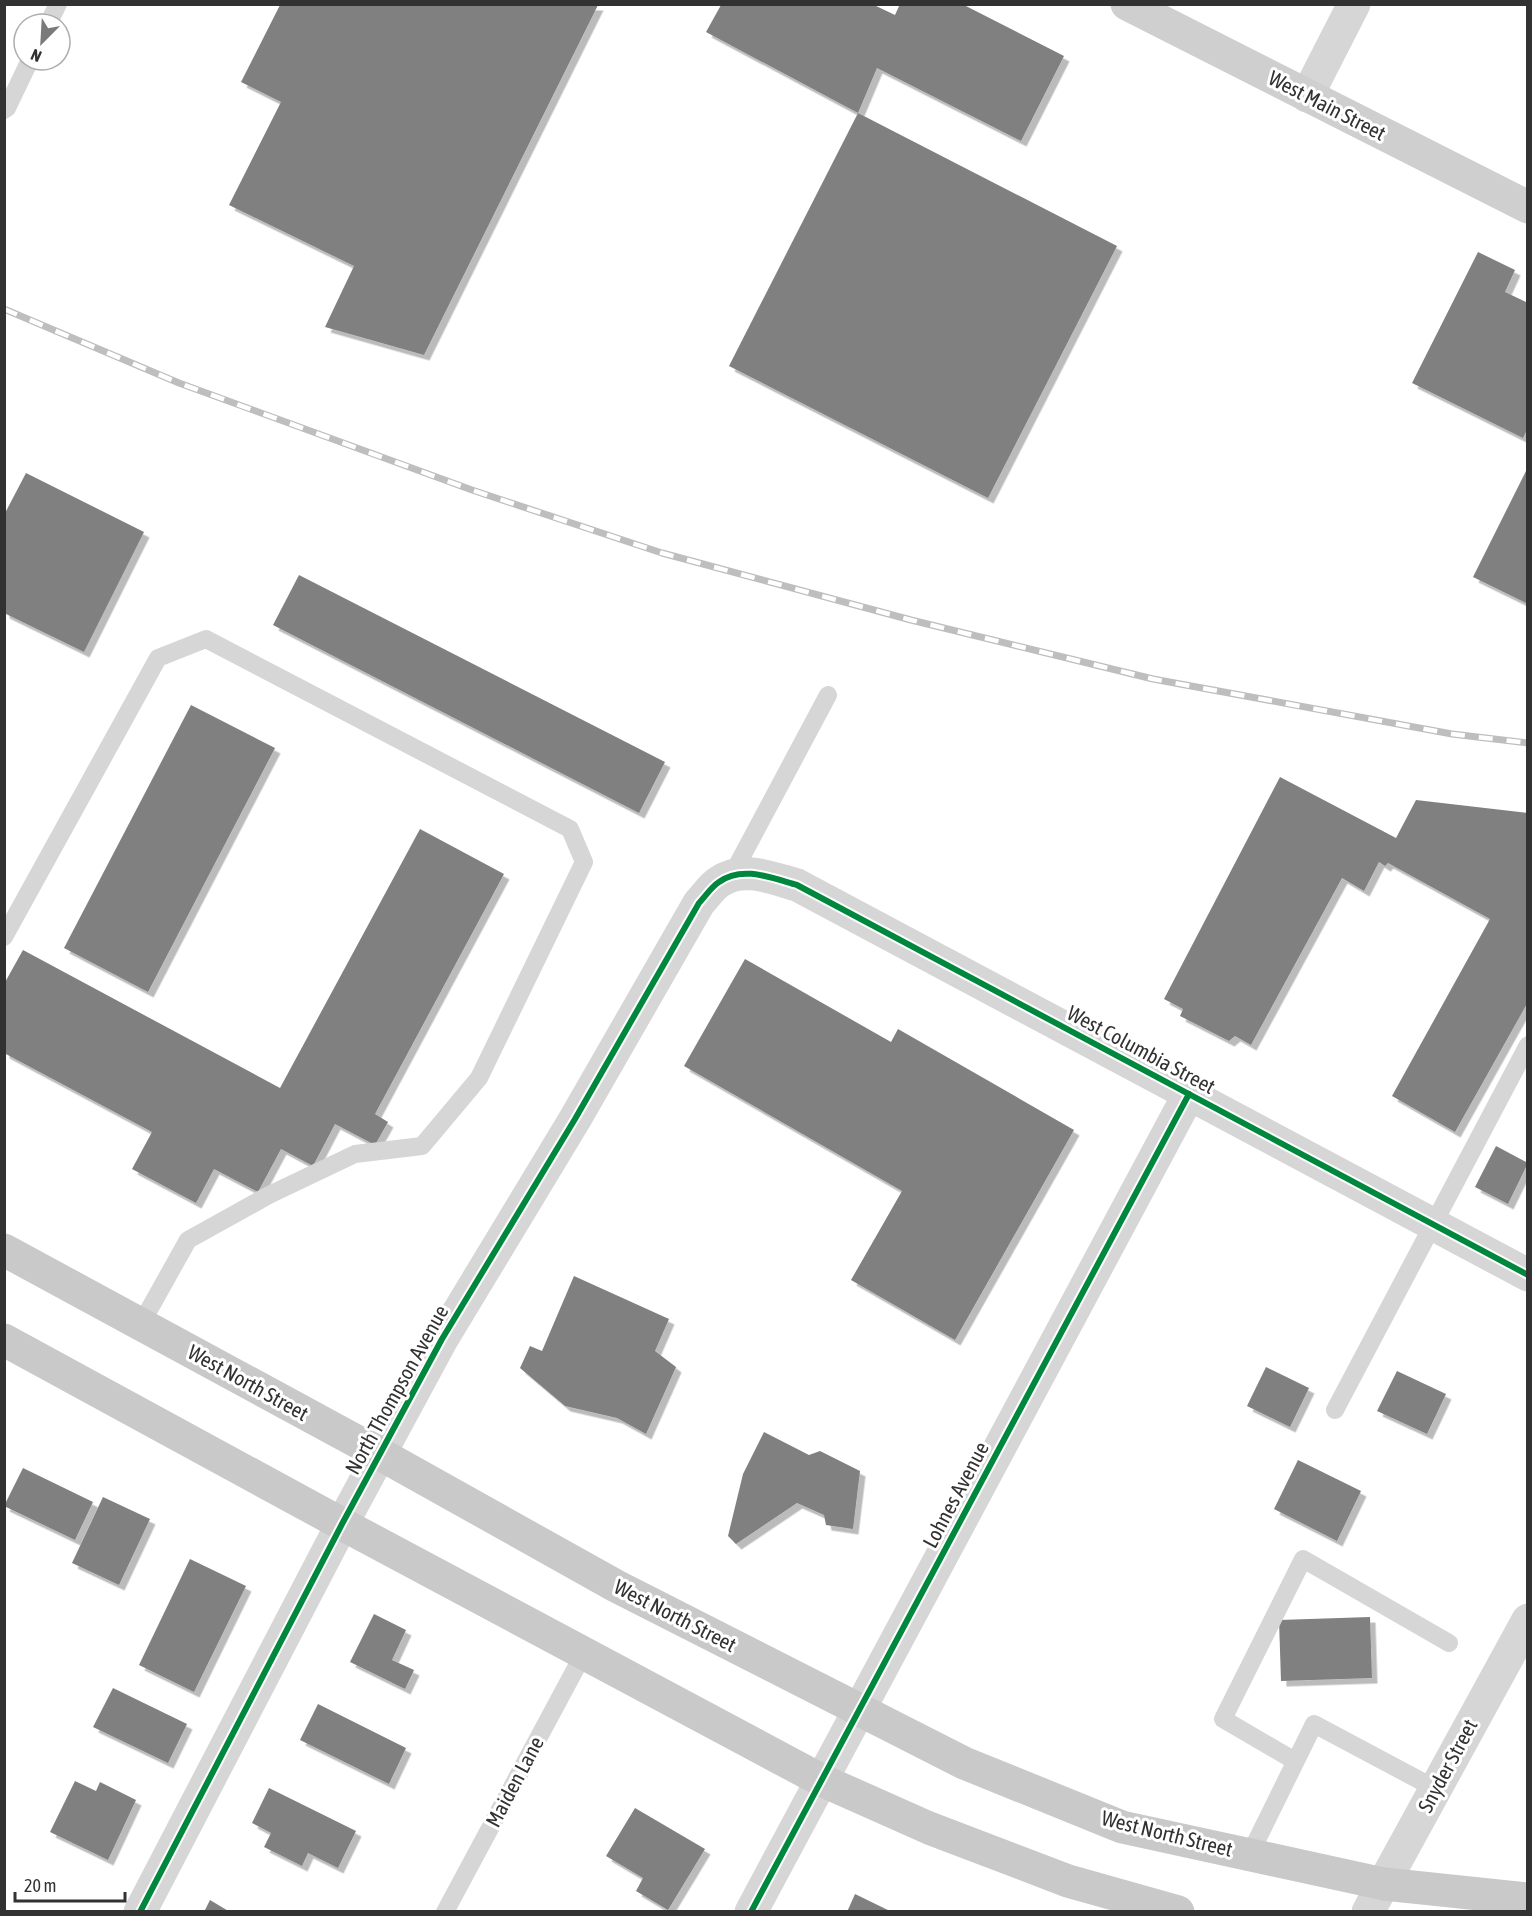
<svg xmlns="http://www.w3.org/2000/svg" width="1532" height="1916" viewBox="0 0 1532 1916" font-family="'Asap Condensed',sans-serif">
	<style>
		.building { fill: #808080; filter: url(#shadow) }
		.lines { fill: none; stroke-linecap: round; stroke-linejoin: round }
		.lane { stroke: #d6d6d6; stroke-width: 18 }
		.street { stroke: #d6d6d6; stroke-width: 33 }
		.secondary { stroke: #cfcfcf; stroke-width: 33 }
		.primary { stroke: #c9c9c9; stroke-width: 33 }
		.rail-casing { stroke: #bebebe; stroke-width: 7 }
		.rail { stroke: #fff; stroke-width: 4.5; stroke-dasharray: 14; stroke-linecap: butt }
		.cycleway-casing { stroke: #fff; stroke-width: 10 }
		.cycleway { stroke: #00873e; stroke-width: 6 }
		.labels { text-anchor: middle; stroke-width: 6; stroke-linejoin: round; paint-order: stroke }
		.street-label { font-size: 21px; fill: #323232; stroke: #fff }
	</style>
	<defs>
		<filter id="shadow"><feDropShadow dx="5.5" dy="5.5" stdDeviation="0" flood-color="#0004"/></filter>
	</defs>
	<rect width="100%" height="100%" fill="#fff"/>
	<g class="building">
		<polygon points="900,4 962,4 1064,56 1021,141 877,68 858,113 706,32 721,5 874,5 895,15"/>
		<polygon points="280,5 598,5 424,355 325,327 354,266 229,205 281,102 241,82"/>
		<polygon points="858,113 1117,246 988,498 729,366"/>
		<polygon points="1478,252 1515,270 1505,292 1528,303 1528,428 1523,438 1412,383"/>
		<polygon points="1528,467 1528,604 1473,577"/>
		<polygon points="26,473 144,532 84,652 4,613 4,515"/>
		<polygon points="299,575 665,762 639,813 273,625"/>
		<polygon points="191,705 275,748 148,992 64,948"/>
		<polygon points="1280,777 1396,838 1416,800 1528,813 1528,1002 1455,1132 1392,1096 1490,919 1388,863 1385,866 1379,862 1364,891 1342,878 1251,1045 1235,1036 1229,1041 1180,1016 1183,1009 1164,999"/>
		<polygon points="420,829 504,874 375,1114 388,1122 375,1145 335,1124 313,1166 281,1149 258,1192 214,1169 196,1203 132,1169 152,1132 4,1053 4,984 23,950 280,1088"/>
		<polygon points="745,959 891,1042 898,1029 1074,1130 955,1340 851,1280 902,1191 684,1066"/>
		<polygon points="1496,1146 1528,1163 1508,1204 1475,1187"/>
		<polygon points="574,1276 669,1319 655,1351 676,1367 646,1434 617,1418 565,1406 520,1368 530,1346 542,1351"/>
		<polygon points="1266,1367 1309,1388 1290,1427 1247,1406"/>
		<polygon points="1397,1371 1446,1394 1427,1434 1377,1411"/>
		<polygon points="764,1432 809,1455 820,1451 860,1471 853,1529 826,1525 824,1515 797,1503 736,1544 728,1536 743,1474"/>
		<polygon points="1298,1460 1361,1491 1337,1541 1274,1509"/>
		<polygon points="23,1468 93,1502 75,1540 4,1506"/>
		<polygon points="103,1497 150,1519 119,1585 72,1563"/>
		<polygon points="190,1559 246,1586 194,1692 139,1665"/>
		<polygon points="374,1614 406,1630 392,1660 414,1670 405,1689 350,1662"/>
		<polygon points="1370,1617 1372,1678 1281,1681 1279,1620"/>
		<polygon points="113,1688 187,1724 168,1763 93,1727"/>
		<polygon points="318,1704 406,1748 389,1784 300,1740"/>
		<polygon points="75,1781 96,1791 100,1782 136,1800 108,1860 50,1832"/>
		<polygon points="269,1788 356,1831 338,1868 308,1853 302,1866 264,1847 271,1833 252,1823"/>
		<polygon points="635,1808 705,1849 668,1910 636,1891 643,1878 606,1856"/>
		<polygon points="855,1894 892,1912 847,1912"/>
		<polygon points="210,1900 230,1912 204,1912"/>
	</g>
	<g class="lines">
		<g class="lane">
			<polyline points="48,24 58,4"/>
			<polyline points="4,110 7,108 30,60"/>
			<polyline points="732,875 828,695"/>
			<polyline points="4,937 158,658 206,639 570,829 584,862 479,1078 422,1146 355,1154 269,1195 188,1240 141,1324"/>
			<polyline points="1335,1410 1528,1045"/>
			<polyline points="1295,1761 1223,1719 1303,1559 1449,1643"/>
			<polyline points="1250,1854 1314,1724 1436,1789"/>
			<polyline points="445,1912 584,1653"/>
		</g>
		<g class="street">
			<polyline points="1307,96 1354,4"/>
			<path d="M140 1912 342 1524 442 1339 575 1119 699 903C705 897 711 887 719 882 742 865 772 878 797 885L1528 1275"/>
			<polyline points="751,1912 1189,1094"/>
			<polyline points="1368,1912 1528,1620"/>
		</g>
		<polyline class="secondary" points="1127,4 1528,207"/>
		<g class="primary">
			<polyline points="4,1250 380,1454 616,1586 964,1763 1122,1827 1384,1884 1528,1899"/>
			<polyline points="4,1340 342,1524 821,1780 929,1828 1068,1881 1178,1912"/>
		</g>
		<g class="rail-casing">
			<polyline id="rail" points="4,309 179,383 472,490 662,553 911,620 1153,679 1452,734 1528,743"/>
		</g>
		<use href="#rail" class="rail"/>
		<g class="cycleway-casing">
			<g id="cycleway">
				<path d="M140 1912 342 1524 442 1339 575 1119 699 903C705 897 711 887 719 882 742 865 772 878 797 885L1528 1275"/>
				<polyline points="751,1912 1189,1094"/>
			</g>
		</g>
		<use href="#cycleway" class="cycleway"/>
	</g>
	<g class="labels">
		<g class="street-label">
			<text transform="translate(1327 106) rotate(27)" y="7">West Main Street</text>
			<text transform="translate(1141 1050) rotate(28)" y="7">West Columbia Street</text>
			<text transform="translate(248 1383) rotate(29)" y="7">West North Street</text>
			<text transform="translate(397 1390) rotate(-61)" y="7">North Thompson Avenue</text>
			<text transform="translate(956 1495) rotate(-62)" y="7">Lohnes Avenue</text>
			<text transform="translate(675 1616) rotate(27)" y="7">West North Street</text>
			<text transform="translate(1448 1766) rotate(-62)" y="7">Snyder Street</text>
			<text transform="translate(515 1782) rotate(-62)" y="7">Maiden Lane</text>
			<text transform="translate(1167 1834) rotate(14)" y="7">West North Street</text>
		</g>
	</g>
	<rect width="1532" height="1916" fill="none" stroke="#323232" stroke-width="12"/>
	<g transform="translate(42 42) rotate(204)"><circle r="28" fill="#ffffff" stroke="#adadad" stroke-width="1.5"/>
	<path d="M0-4.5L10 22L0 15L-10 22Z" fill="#7a7a7a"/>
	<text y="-9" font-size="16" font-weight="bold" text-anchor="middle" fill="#323232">N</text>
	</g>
	<path d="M15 1892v9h110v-9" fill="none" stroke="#323232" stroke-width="3"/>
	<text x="24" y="1892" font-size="18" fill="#323232" stroke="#ffffff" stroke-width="4.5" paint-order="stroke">20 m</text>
</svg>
